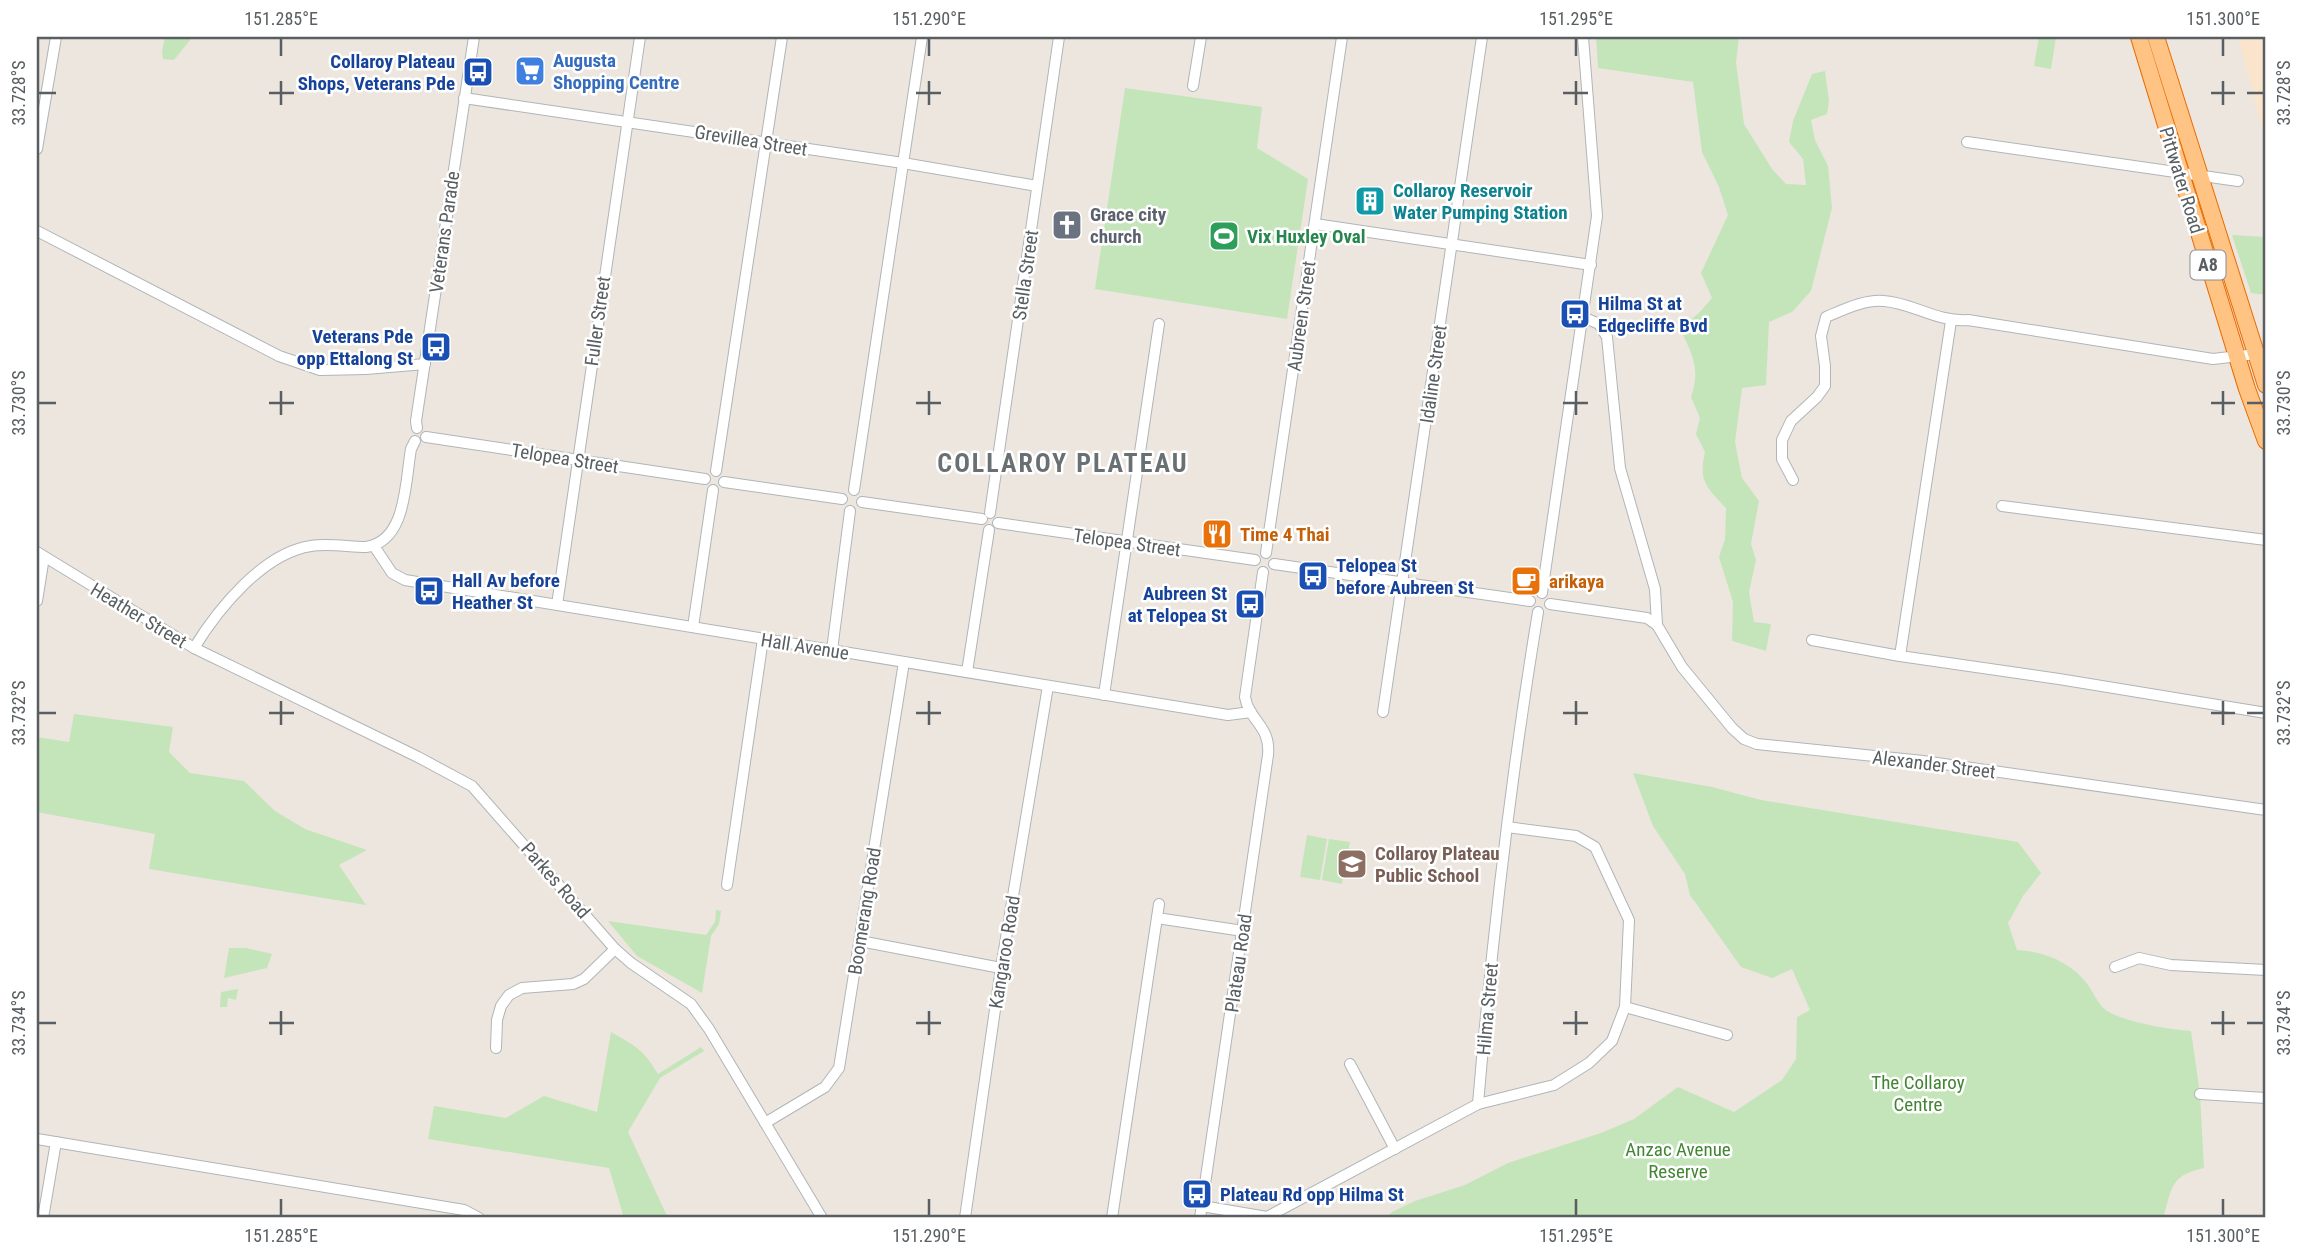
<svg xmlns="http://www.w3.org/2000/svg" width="2303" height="1255" viewBox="0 0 2303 1255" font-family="'Roboto Condensed',sans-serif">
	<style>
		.green { fill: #c4e5ba }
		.sand { fill: #fae5cc }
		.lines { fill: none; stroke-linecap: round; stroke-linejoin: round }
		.minor-casing { stroke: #b0b5b8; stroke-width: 12 }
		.highway-casing { stroke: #eb6b00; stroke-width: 18 }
		.minor { stroke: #fff; stroke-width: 10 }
		.highway { stroke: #ffc384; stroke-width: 16 }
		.ticks { fill: none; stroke: #585e61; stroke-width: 2.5 }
		.labels { text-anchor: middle; stroke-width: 5; stroke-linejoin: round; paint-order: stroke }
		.shield { fill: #fff; stroke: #8a8e90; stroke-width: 2 }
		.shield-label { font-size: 18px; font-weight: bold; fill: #585e61 }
		.shop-label { font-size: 19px; font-weight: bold; fill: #366cbe; stroke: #fff; text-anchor: start }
		.transit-label { font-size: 19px; font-weight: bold; fill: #164399; stroke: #fff; text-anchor: start }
		.street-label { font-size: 19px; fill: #585e61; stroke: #fff }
		.culture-label { font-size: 19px; font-weight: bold; fill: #0d838f; stroke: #fff; text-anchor: start }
		.worship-label { font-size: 19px; font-weight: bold; fill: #5b616d; stroke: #fff; text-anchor: start }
		.leisure-label { font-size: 19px; font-weight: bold; fill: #27864d; stroke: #fff; text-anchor: start }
		.food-label { font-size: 19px; font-weight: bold; fill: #c56008; stroke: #fff; text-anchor: start }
		.education-label { font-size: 19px; font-weight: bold; fill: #785e54; stroke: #fff; text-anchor: start }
		.park-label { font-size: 19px; fill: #428533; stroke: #fff }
		.district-label { font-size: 26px; font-weight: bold; letter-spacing: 2px; fill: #697073; stroke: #fff }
		.neatline { fill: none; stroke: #585e61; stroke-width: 2.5 }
		.ticks-label { font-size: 18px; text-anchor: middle; fill: #585e61 }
	</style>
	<rect width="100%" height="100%" fill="#ece6df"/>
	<g class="green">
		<polygon points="165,37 191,37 191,39 174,60 163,59 162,51"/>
		<path d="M1596 37H1739L1736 62 1744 124 1772 169 1786 184 1806 185 1803 159 1789 142 1793 121 1812 74 1825 71 1829 101 1827 114 1811 120 1815 140 1828 166 1832 208 1811 291 1792 312 1769 322 1766 385 1742 388 1735 442 1742 478 1759 501 1751 544 1756 560 1749 592 1754 622 1771 624 1766 651 1732 641 1733 602 1719 557 1725 539 1726 508C1707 487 1698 482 1705 452L1696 434 1700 418 1691 397C1701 368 1692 355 1680 328L1699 313 1712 298 1701 273 1728 215 1719 187 1702 152 1693 82 1598 68Z"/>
		<polygon points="2039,37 2056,37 2051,69 2034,66"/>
		<polygon points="1125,88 1262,107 1257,148 1308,179 1287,319 1095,289"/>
		<polygon points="2232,235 2266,237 2266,295 2251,293"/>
		<polygon points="74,714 173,727 169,752 190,773 244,781 275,811 305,829 367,850 339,865 366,905 149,869 155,834 37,812 37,737 69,742"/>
		<path d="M1633 773 1712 787 1761 800 2018 842 2041 873 2023 896 2008 923 2017 950C2043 951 2072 962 2088 985 2093 992 2099 1006 2107 1011 2128 1023 2167 1029 2191 1031L2200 1094 2204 1168C2169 1176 2173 1187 2163 1218H1386L1392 1212 1415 1201 1465 1185 1508 1163 1601 1133 1634 1119 1678 1087 1734 1112 1782 1080 1796 1059 1797 1017 1810 1010 1792 969 1772 978 1741 967 1690 895 1685 874 1653 826Z"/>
		<polygon points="1307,835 1327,839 1320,880 1300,877"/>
		<polygon points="1329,839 1350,842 1342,884 1322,880"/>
		<polygon points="716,910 721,911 719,924 711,936 702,993 637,956 608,921 706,935 715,922"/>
		<polygon points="229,948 246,948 272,954 267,968 224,978"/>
		<polygon points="238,989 236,1000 228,998 227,1007 220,1007 221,992"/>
		<path d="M611 1032C637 1047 642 1048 658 1074L701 1047 704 1051 660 1078 628 1132 668 1218H624L609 1168 428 1139 434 1106 506 1118 544 1096 597 1112Z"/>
	</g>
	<polygon class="sand" points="2238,37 2266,37 2266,142"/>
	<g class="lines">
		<g class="minor-casing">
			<g id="minor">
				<polyline points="1193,86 1201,37"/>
				<polyline points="464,98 903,163 1037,186"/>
				<polyline points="1967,142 2238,181"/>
				<polyline points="37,149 56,37"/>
				<polyline points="1315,224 1591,265"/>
				<polyline points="37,231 279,356 320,370 366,369 425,364"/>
				<polyline points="1583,317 1599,324 1607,337 1620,468 1655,589 1657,625"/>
				<polyline points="417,428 416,421 474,37"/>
				<polyline points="426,437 705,479"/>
				<polyline points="716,471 782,37"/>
				<path d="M1793 480 1782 459V440L1791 421 1817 397 1825 386V366L1821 336 1826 317C1843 310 1865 299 1884 301 1913 303 1936 322 1968 320L2213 359 2256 354"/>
				<polyline points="724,482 842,499"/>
				<polyline points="854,490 922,37"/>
				<polyline points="862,502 982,519"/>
				<polyline points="2002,506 2266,540"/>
				<polyline points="990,513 1059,37"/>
				<polyline points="998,523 1255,560"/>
				<polyline points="374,546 392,573 405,580 1228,715 1251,712"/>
				<polyline points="37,552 194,648 418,757 472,786 615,949 631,963 691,1004 709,1029 822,1218"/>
				<polyline points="1266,553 1342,37"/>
				<polyline points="1274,564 1530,601"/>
				<polyline points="1542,593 1597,216 1583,37"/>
				<polyline points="37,601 44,557"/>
				<polyline points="1550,604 1647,618 1657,625 1682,667 1732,728 1744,739 1757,744 1923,761 2266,810"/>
				<polyline points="557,605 640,37"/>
				<polyline points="693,627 713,490"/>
				<polyline points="1812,640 1900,656 2059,679 2266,713"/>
				<path d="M194 648C218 609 263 553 311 546 328 543 349 547 366 547 407 541 405 482 411 449L415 441"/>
				<polyline points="832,650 850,511"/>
				<polyline points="1900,656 1951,321"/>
				<polyline points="967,672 989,530"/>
				<polyline points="1104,695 1159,324"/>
				<polyline points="1383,712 1482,37"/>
				<polyline points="727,885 763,639"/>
				<polyline points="1157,918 1243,931"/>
				<polyline points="860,941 1001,968"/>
				<polyline points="2115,967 2139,958 2171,965 2266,970"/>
				<polyline points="1625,1007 1727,1035"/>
				<polyline points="496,1048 497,1020 501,1006 509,995 522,988 573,984 584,979 615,949"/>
				<polyline points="1350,1064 1395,1149"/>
				<polyline points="2200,1094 2266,1098"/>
				<polyline points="1478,1104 1554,1085 1589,1063 1612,1041 1625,1007 1629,920 1595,847 1576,836 1507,827"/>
				<polyline points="765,1123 825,1087 839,1068 904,662"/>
				<polyline points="37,1139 464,1210 479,1218"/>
				<path d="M1202 1206 1267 1217 1478 1104C1492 939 1511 775 1538 612"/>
				<polyline points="43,1218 56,1142"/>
				<polyline points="965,1218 1001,968 1048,686"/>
				<polyline points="1112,1218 1159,904"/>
				<path d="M1200 1218 1268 755C1271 726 1249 721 1245 697L1263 572"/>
			</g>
		</g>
		<g class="highway-casing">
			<g id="highway">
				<polyline points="2139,37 2247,389 2266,441"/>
				<polyline points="2156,37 2266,385"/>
			</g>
		</g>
		<use href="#minor" class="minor"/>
		<use href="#highway" class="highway"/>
	</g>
	<path class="ticks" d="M281 38V56M929 38V56M1576 38V56M2223 38V56M281 81V105M929 81V105M1576 81V105M2223 81V105M38 93H56M269 93H294M916 93H941M1563 93H1588M2211 93H2235M2247 93H2264M281 391V415M929 391V415M1576 391V415M2223 391V415M38 403H56M269 403H294M916 403H941M1563 403H1588M2211 403H2235M2247 403H2264M281 701V725M929 701V725M1576 701V725M2223 701V725M38 713H56M269 713H294M916 713H941M1563 713H1588M2211 713H2235M2247 713H2264M281 1011V1035M929 1011V1035M1576 1011V1035M2223 1011V1035M38 1023H56M269 1023H294M916 1023H941M1563 1023H1588M2211 1023H2235M2247 1023H2264M281 1199V1216M929 1199V1216M1576 1199V1216M2223 1199V1216"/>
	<defs>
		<g id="supermarket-square" transform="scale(1.575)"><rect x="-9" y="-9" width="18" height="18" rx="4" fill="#3f7fe0" stroke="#fff"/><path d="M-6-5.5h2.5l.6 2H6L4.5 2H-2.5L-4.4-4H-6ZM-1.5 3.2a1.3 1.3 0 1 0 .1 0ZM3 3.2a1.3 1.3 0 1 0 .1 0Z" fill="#fff"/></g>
		<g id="bus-square" transform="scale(1.575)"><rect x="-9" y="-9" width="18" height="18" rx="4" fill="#1a4fb4" stroke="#fff"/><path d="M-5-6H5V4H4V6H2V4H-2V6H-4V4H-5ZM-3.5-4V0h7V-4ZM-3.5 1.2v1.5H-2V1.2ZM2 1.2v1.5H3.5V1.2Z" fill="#fff"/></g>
		<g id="building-square" transform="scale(1.575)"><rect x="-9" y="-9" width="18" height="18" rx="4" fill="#0f9aa8" stroke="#fff"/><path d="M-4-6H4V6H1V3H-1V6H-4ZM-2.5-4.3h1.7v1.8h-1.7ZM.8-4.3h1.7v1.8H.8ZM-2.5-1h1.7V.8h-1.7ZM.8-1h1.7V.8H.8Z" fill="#fff"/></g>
		<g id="church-square" transform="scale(1.575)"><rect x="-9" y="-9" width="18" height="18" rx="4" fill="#6b7280" stroke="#fff"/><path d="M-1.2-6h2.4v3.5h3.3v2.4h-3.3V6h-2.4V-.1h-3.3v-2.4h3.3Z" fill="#fff"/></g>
		<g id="stadium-square" transform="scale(1.575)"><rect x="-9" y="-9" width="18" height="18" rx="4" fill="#2e9e5b" stroke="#fff"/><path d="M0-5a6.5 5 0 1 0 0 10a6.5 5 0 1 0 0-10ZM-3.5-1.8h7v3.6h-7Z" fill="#fff"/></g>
		<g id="restaurant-square" transform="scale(1.575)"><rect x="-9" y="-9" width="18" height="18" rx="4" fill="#e8710a" stroke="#fff"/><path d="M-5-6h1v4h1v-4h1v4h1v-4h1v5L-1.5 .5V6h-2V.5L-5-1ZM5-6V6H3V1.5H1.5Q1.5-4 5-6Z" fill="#fff"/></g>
		<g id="cafe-square" transform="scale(1.575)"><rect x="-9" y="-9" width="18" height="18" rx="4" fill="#e8710a" stroke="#fff"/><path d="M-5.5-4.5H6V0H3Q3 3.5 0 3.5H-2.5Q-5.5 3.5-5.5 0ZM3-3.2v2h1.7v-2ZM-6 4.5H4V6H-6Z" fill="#fff"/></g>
		<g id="school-square" transform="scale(1.575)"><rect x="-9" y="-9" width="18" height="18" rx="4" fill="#8d6e63" stroke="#fff"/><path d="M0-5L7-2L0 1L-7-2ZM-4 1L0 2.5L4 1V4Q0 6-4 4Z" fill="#fff"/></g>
	</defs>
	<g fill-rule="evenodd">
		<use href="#supermarket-square" x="530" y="71"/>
		<use href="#bus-square" x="478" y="72"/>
		<use href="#building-square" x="1370" y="201"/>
		<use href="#church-square" x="1067" y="225"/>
		<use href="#stadium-square" x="1224" y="236"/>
		<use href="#bus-square" x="1575" y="314"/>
		<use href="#bus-square" x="436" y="347"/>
		<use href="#restaurant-square" x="1217" y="534"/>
		<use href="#bus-square" x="1313" y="576"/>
		<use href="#cafe-square" x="1526" y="581"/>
		<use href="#bus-square" x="429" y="591"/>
		<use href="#bus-square" x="1250" y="604"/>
		<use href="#school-square" x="1352" y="864"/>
		<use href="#bus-square" x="1197" y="1194"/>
	</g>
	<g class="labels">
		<rect class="shield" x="2190.5" y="250.5" width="35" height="29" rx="5"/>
		<g class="shield-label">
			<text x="2208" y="271">A8</text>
		</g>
		<g class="shop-label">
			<text x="553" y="67">Augusta<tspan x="553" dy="22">Shopping Centre</tspan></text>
		</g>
		<g class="transit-label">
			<text x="455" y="68" text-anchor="end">Collaroy Plateau<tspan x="455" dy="22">Shops, Veterans Pde</tspan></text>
			<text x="1598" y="310">Hilma St at<tspan x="1598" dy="22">Edgecliffe Bvd</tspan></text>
			<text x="413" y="343" text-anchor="end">Veterans Pde<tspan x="413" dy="22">opp Ettalong St</tspan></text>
			<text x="1336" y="572">Telopea St<tspan x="1336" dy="22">before Aubreen St</tspan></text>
			<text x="452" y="587">Hall Av before<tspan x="452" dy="22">Heather St</tspan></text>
			<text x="1227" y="600" text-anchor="end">Aubreen St<tspan x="1227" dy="22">at Telopea St</tspan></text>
			<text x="1220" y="1201">Plateau Rd opp Hilma St</text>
		</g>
		<g class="street-label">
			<text transform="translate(751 140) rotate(9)" y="7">Grevillea Street</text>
			<text transform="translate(2182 180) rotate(73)" y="7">Pittwater Road</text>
			<text transform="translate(444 232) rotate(-82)" y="7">Veterans Parade</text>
			<text transform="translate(1025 275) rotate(-82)" y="7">Stella Street</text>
			<text transform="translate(1301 316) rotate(-82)" y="7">Aubreen Street</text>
			<text transform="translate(597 321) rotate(-82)" y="7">Fuller Street</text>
			<text transform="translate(1433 374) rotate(-82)" y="7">Idaline Street</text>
			<text transform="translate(565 458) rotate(9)" y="7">Telopea Street</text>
			<text transform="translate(1127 542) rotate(8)" y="7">Telopea Street</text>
			<text transform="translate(139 615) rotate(31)" y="7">Heather Street</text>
			<text transform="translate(805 646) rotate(9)" y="7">Hall Avenue</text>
			<text transform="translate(1934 764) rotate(7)" y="7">Alexander Street</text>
			<text transform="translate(556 880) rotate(49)" y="7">Parkes Road</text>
			<text transform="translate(864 911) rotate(-81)" y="7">Boomerang Road</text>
			<text transform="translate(1004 952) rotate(-81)" y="7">Kangaroo Road</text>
			<text transform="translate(1238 963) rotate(-82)" y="7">Plateau Road</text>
			<text transform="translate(1487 1009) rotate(-85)" y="7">Hilma Street</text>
		</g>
		<g class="culture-label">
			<text x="1393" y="197">Collaroy Reservoir<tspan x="1393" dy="22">Water Pumping Station</tspan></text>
		</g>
		<g class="worship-label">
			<text x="1090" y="221">Grace city<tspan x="1090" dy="22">church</tspan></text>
		</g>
		<g class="leisure-label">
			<text x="1247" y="243">Vix Huxley Oval</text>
		</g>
		<g class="food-label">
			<text x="1240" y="541">Time 4 Thai</text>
			<text x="1549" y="588">arikaya</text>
		</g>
		<g class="education-label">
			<text x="1375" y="860">Collaroy Plateau<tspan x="1375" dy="22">Public School</tspan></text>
		</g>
		<g class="park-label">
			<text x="1918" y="1089">The Collaroy<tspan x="1918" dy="22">Centre</tspan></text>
			<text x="1678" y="1156">Anzac Avenue<tspan x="1678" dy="22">Reserve</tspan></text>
		</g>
		<g class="district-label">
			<text x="1063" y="472">COLLAROY PLATEAU</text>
		</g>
	</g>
	<rect width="2303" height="1255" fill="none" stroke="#ffffff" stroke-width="77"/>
	<rect x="38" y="38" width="2226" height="1178" class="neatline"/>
	<g class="ticks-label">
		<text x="281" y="25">151.285°E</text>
		<text x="929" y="25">151.290°E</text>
		<text x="1576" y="25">151.295°E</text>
		<text x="2223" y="25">151.300°E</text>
		<text transform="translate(19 93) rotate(-90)" y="6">33.728°S</text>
		<text transform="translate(2284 93) rotate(-90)" y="6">33.728°S</text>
		<text transform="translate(19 403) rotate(-90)" y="6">33.730°S</text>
		<text transform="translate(2284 403) rotate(-90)" y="6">33.730°S</text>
		<text transform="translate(19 713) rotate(-90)" y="6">33.732°S</text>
		<text transform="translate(2284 713) rotate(-90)" y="6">33.732°S</text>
		<text transform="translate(19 1023) rotate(-90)" y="6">33.734°S</text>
		<text transform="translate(2284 1023) rotate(-90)" y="6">33.734°S</text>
		<text x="281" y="1242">151.285°E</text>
		<text x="929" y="1242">151.290°E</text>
		<text x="1576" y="1242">151.295°E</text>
		<text x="2223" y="1242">151.300°E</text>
	</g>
</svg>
